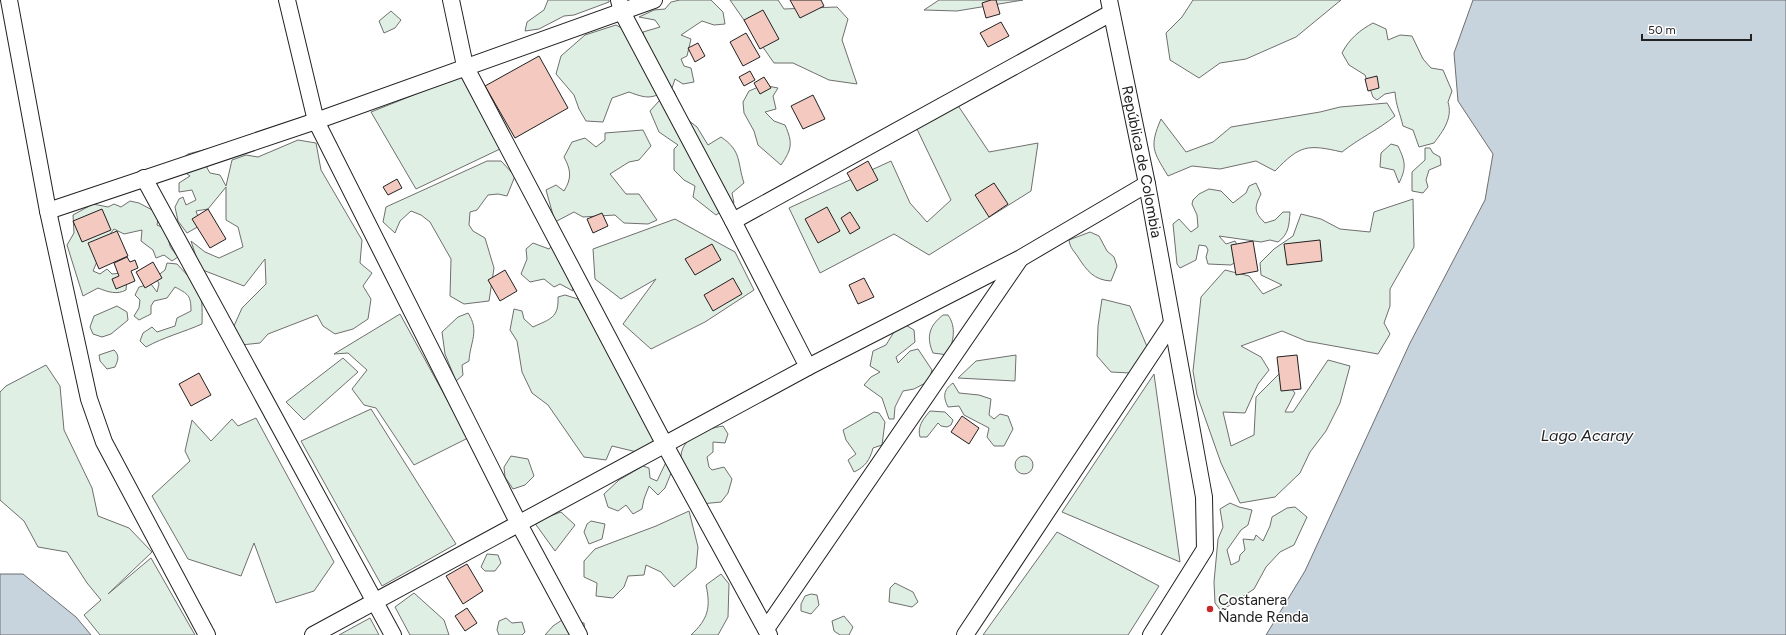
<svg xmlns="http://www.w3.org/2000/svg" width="1786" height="635" viewBox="0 0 1786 635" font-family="Figtree,sans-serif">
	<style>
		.green { fill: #e0efe3; stroke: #6f6f6f }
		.water { fill: #c7d3dd; stroke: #6f6f6f }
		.building { fill: #f3c9c0; stroke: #222 }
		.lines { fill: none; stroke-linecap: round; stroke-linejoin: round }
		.minor-casing { stroke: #222; stroke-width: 18 }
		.minor { stroke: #fff; stroke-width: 16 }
		.poi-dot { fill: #c62828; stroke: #fff; stroke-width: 1.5 }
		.labels { text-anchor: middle; stroke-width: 3; stroke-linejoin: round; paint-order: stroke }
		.street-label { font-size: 15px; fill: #222; stroke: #fff }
		.poi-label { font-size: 15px; fill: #222; stroke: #fff; text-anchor: start }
		.water-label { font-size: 16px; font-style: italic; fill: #222; stroke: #fff }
	</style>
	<rect width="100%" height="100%" fill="#fff"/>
	<g class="green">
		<polygon points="548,0 609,0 609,2 574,15 564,16 539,29 525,31 527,22 544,10"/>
		<path d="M680 0H711L723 12 725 24 714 25 702 21 681 35 691 39 687 56 681 59 684 66 691 68 694 82 683 84 675 79 672 88C652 98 650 100 629 92L612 98 603 122 586 121 579 109 574 95 556 74 561 56 585 35 616 25 645 41 643 32 660 27 655 20 639 17 654 10 665 9 671 2Z"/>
		<polygon points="730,0 778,0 784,9 837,7 848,19 842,40 857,84 829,80 793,63 774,63"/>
		<polygon points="939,0 1023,0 957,11 924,10"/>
		<polygon points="1193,0 1341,0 1296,37 1246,59 1220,63 1199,78 1170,60 1166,33 1182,17"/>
		<polygon points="391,11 401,20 395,28 384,33 379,21"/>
		<path d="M1373 23 1386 29 1388 40 1400 35 1412 36 1423 59 1431 68 1443 70 1452 91 1448 102C1453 118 1443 131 1434 143L1419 147 1413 130 1403 126C1400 113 1396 106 1395 92L1385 94 1377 100 1373 97 1365 75 1349 65 1342 53C1349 39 1360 30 1373 23Z"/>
		<polygon points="461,76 500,149 416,189 371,112"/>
		<path d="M763 85 778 88 773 96 776 109 765 112 774 121 785 125C793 143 792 149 781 165L758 145 754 131 744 113 743 102 749 91Z"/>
		<path d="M674 91 681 109 676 128 688 120 697 127 708 145 721 137C742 151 737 162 744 183L732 193 734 203 716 215 693 197 695 186 684 180 674 170V149L678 145 659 132 650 111 659 101Z"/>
		<path d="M1387 103 1395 116C1378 130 1358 139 1342 152 1307 144 1300 145 1275 171L1256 161 1220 169 1192 166 1168 176C1153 151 1149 147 1161 119L1186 152 1213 142 1231 127 1320 112 1340 107Z"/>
		<polygon points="957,104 989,152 1038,143 1031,191 929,255 894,234 820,273 789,208 891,161 910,203 927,222 951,200 916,127"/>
		<path d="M643 130 651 146 639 160 629 162 610 174 626 194H639L657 220 648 224 624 223 615 215 583 217 574 212 555 222 546 190 556 185 564 191C572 178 571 170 564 157L572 142 585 138 596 147 605 140V133Z"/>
		<polygon points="298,140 316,143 321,170 362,240 360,263 372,273 363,286 371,299 368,319 353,329 335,334 323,326 317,315 268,334 260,343 241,345 234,326 242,308 266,284 265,259 244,286 200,269 191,241 205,252 219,258 243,247 238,227 226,220 226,187 208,209 196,211 201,225 187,233 178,221 175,207 179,199 183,197 186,205 196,200 192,190 179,192 179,183 190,176 184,172 183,158 188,154 207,149 207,168 210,173 220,175 226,186 232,160 246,155 258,157"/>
		<path d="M1391 144 1398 146C1405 161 1407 167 1399 183L1394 170 1380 167 1381 153Z"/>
		<polygon points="1425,148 1430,148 1433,153 1440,157 1441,165 1429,170 1426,180 1428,187 1423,193 1412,191 1412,172 1425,160"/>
		<polygon points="487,161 501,161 515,176 507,196 498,194 488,195 477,210 470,212 469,225 473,231 485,238 494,268 489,301 464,304 450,296 451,259 430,222 421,215 411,211 400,221 395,233 383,222 386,207"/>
		<path d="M1256 183 1261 194C1254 208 1254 212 1265 223L1275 220 1283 212H1290C1289 225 1289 234 1278 242L1270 240 1261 242 1219 236 1226 244 1235 241 1241 252V259L1231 265 1208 264 1206 257 1208 250 1206 246 1199 245 1196 260 1180 268 1177 264 1173 224 1179 219 1191 232 1198 227 1197 215 1192 204 1193 200 1199 194 1209 189 1221 191 1233 203 1246 193 1249 186Z"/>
		<polygon points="1413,199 1414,247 1390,289 1390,306 1384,323 1390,334 1378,354 1306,341 1282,331 1241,346 1261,357 1269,370 1258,384 1245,413 1223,412 1231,446 1254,435 1256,397 1279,374 1295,393 1285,412 1293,412 1328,360 1350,366 1340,403 1326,431 1310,452 1300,473 1275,497 1240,503 1221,463 1197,395 1193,371 1201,297 1225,270 1249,276 1263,294 1282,285 1261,275 1260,263 1274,249 1293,236 1301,214 1321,219 1340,229 1370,232 1374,212"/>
		<path d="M130 201 139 203 156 212 158 219 157 225C168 229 167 235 170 246 172 250 175 253 178 257L172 261 164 255 156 258 153 250 141 241 142 230 124 234 114 229 107 238 93 271 100 274 107 269 112 274 122 273 127 278 126 290C117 295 108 292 98 288L83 296 67 245 74 233 73 215 93 204 108 207 114 204 121 207Z"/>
		<polygon points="675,219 735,252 754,290 705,322 651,349 623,324 656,279 621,299 595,279 593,249"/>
		<path d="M1090 232 1099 236 1107 251 1114 257 1117 266 1111 281C1094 280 1087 271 1078 257 1074 251 1070 248 1069 240Z"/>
		<polygon points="533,243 549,249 554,243 572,279 573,291 560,284 554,287 544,279 530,282 521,274 527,259 526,249"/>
		<path d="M167 263 177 264C200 289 203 289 202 324 184 332 164 337 146 347L140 341 143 333 152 327 157 332 175 326 177 318 191 311C191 295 188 294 175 287L167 298 154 301 151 306V314L139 320 134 316 139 308 140 300 135 295 139 287 151 284 157 292 159 284 156 277 165 270Z"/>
		<path d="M565 295 578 299 622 373 658 443 641 453 612 446 606 460 584 457 548 405 532 393 522 372 517 341 510 330 514 309 522 311 524 319 533 327C550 319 559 318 558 297Z"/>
		<polygon points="1102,299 1130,306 1148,349 1130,373 1111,372 1097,356 1098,326"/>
		<polygon points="117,306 127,312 128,320 111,334 102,337 93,334 90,327 94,316"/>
		<path d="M468 313C480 331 470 342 469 361L462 365 463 375 456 381 445 354 442 332 458 317Z"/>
		<polygon points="400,314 468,438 414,465 376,408 364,405 352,389 367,370 348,353 334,354"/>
		<path d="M943 315H948C957 328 953 341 948 355L933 353C926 337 929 326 943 315Z"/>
		<polygon points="904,324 914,330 915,342 896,357 898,363 910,351 918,349 932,370 929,381 914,389 903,391 895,407 894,419 889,419 882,398 864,385 871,377 880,372 870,366 873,351 886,345 897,327"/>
		<path d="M114 350C120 356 118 360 115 367L107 369 100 361 99 355Z"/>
		<polygon points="1016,355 1015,381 958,378 976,361"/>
		<polygon points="343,358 358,372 304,420 286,402"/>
		<polygon points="46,365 60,386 64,430 92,488 98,516 129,528 152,552 108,594 151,558 195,635 100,635 84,615 101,600 87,583 67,552 38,547 24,521 0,500 0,392 6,386"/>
		<polygon points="1154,374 1180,562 1062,512"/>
		<path d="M953 383 959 393 979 395 991 399 989 415 994 419 1000 414 1008 416 1013 429 1004 446H994L987 437 989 428 964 415 959 406 948 407C943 397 943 390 953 383Z"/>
		<polygon points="371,409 456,544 382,586 301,441"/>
		<path d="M930 411 945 412 953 420 951 425 947 427 941 426 938 423 927 437H920C917 427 923 419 930 411Z"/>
		<path d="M874 412 879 413 885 422 882 445 873 448C870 460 865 467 854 472L848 460 856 454 846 440 843 430Z"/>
		<polygon points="256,418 334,562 314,591 276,603 254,543 241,576 188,559 152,496 190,461 185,451 192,420 211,441 232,419 238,426"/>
		<path d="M723 426 728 434 725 443 713 442V452L707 457 709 467 712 470 724 467 732 479 728 493 721 502 701 504C695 491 686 478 682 465 675 439 704 429 723 426Z"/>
		<polygon points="511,456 528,459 534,476 525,485 513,489 505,477 504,467"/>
		<circle cx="1024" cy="465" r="9"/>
		<polygon points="667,460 674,466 665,488 658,495 649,486 644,499 642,509 633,514 626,505 618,511 608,507 604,494 619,480 643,466 649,468 650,478 657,481"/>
		<polygon points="1230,503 1239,507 1252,510 1248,525 1241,530 1227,550 1231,565 1239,561 1240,555 1245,550 1243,539 1254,540 1256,535 1263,541 1270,526 1272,517 1287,508 1295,507 1307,517 1294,545 1280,552 1266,567 1254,589 1221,611 1215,603 1214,582 1218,539 1223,527 1220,509"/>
		<polygon points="689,511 698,547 696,568 674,587 661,572 646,565 644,575 628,576 624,587 613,598 596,596 597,583 584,577 584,561 595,549 656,526"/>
		<polygon points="561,512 575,525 555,551 534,522"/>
		<polygon points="591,521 605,524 602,539 589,544 584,532 587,524"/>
		<polygon points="1057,532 1159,586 1128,635 983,635"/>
		<polygon points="487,554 498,555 501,563 495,571 485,571 481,567"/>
		<path d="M721 574 729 584 728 617 718 635H691C708 619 711 608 706 585Z"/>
		<polygon points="895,583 913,592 918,602 912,607 889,602 890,588"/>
		<polygon points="414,593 444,620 449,635 410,635 395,607"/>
		<polygon points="811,594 817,595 819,605 811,614 801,611 801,604 805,596"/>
		<polygon points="844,616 853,627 849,635 840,635 834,631 832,621"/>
		<polygon points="370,618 379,635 339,635"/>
		<polygon points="506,618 512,623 522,622 525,632 522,635 499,635 497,630 499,621"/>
		<polygon points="562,620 584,623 585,632 583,635 545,635 553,626"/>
	</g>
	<g class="water">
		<polygon points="1473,0 1786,0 1786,635 1266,635 1305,571 1410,343 1485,200 1493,154 1458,101 1454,53"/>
		<polygon points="0,574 23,574 76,617 91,635 0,635"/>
	</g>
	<g class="building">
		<polygon points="790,0 821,0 824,6 800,18"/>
		<polygon points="991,0 996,0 1000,14 986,18 982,3"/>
		<polygon points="763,10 779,39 760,49 744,20"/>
		<polygon points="1001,22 1009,36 988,47 980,33"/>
		<polygon points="746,33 760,57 743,66 730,42"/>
		<polygon points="698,43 705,56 695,62 688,48"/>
		<polygon points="539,56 568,108 515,138 485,86"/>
		<polygon points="750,71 755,80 744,86 739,77"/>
		<polygon points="1377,76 1379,88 1368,91 1365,79"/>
		<polygon points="764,77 771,88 760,94 754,83"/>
		<polygon points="813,95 825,119 803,129 791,106"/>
		<polygon points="868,161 878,180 857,191 847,173"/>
		<polygon points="397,179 402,188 388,195 383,187"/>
		<polygon points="994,183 1008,204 989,217 975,195"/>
		<polygon points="827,207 840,231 818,243 805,219"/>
		<polygon points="102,209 111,230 82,242 73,221"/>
		<polygon points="208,209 226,239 210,248 192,219"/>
		<polygon points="850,212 860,228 850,234 841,218"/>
		<polygon points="602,213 608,226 593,233 587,219"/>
		<polygon points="117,231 128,256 99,269 88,243"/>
		<polygon points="1320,240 1322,261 1287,265 1284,244"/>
		<polygon points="1253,241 1258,271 1236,275 1231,245"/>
		<polygon points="712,244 721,260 695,275 685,259"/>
		<polygon points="127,257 130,262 135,260 138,268 131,271 135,281 116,289 112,279 119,276 114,263"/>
		<polygon points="153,262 162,278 145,288 136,272"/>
		<polygon points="505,270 517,291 500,301 488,280"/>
		<polygon points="733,278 742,294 713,311 704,295"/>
		<polygon points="864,278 874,297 858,304 849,285"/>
		<polygon points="1297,355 1301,389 1281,391 1277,357"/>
		<polygon points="199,373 211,395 191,406 179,384"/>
		<polygon points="962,416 979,428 969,444 951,432"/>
		<polygon points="467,564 483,591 463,604 446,576"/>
		<polygon points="467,608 477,623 465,631 455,616"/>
	</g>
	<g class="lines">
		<g class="minor-casing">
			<g id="minor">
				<polyline points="9,0 48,211 89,399 104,442 207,635"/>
				<polyline points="287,0 316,121 519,524 579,635"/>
				<polyline points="451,0 465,66 665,445 769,635"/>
				<polyline points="619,0 622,12 733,221 808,367"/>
				<path id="s1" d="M1109 0 1147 184 1204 497 1205 549 1151 635"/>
				<polyline points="144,178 393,635"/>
				<polyline points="48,211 316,121 654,0"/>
				<polyline points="733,221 1111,13"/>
				<polyline points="766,629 1020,259"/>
				<polyline points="313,635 808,367 1021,258 1147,184"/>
				<polyline points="965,635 1172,323"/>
			</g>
		</g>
		<use href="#minor" class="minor"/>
	</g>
	<circle class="poi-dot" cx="1210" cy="609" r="4"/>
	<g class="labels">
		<g class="street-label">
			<text dy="5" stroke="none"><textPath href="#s1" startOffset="165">República de Colombia</textPath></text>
		</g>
		<g class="poi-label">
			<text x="1218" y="605">Costanera<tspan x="1218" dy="17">Ñande Renda</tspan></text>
		</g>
		<g class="water-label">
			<text x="1587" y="441">Lago Acaray</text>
		</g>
	</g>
	<path d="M1642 34v6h109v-6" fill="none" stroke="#222222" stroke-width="2"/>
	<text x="1648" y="34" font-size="12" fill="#222222" stroke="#ffffff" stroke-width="3" paint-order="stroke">50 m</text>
</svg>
